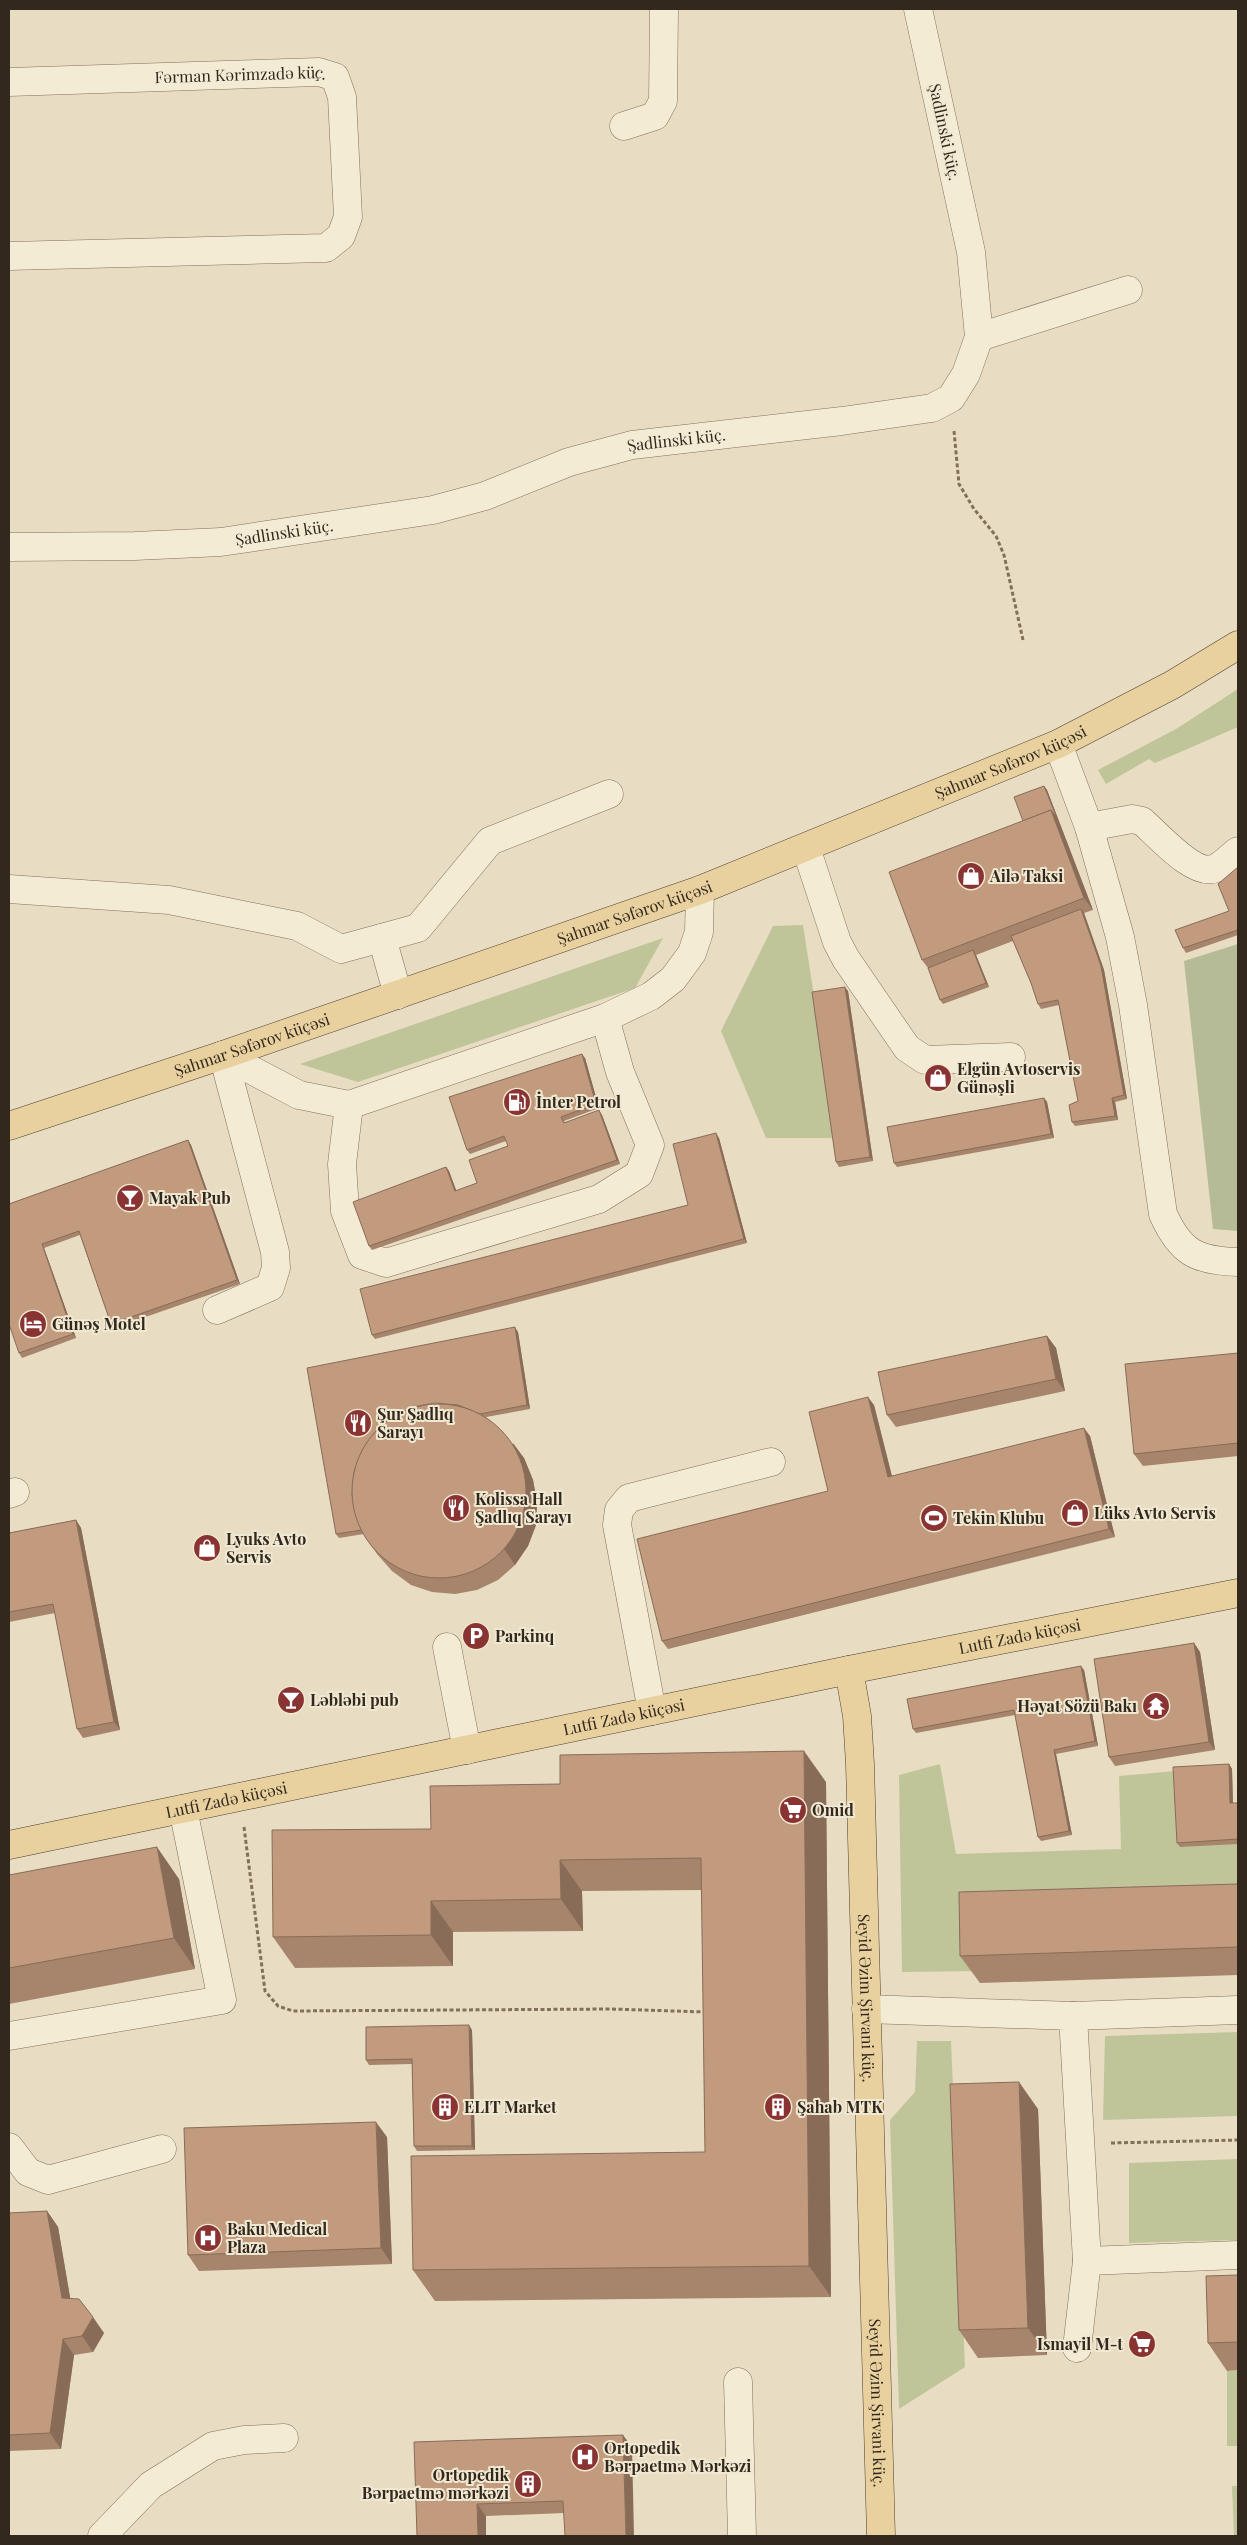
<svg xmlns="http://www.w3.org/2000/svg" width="1247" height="2545" viewBox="0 0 1247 2545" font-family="'Playfair Display',serif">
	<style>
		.green { fill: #c0c599 }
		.cemetery { fill: #b6bb97 }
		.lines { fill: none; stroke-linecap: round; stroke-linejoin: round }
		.minor-casing { stroke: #81705c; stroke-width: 29 }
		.major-casing { stroke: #4f3e30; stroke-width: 29 }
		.path { stroke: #81705c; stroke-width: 3; stroke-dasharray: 4 2.5; stroke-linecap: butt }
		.minor { stroke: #f4ebd5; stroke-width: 28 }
		.major { stroke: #e8d19f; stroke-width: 28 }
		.wall { fill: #a7846c }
		.shaded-wall { fill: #886c58 }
		.building { fill: #c29a7d; stroke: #886c58 }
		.labels { text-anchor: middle; stroke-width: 4; stroke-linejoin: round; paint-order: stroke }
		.street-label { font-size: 16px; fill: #32281e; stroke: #f1e8d2 }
		.poi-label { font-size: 16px; font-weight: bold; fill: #32281e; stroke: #f1e8d2; text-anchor: start }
	</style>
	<rect width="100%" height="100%" fill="#e8ddc3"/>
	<g class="green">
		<polygon points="1238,689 1238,727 1155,763 1149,759 1106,784 1098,770 1176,729"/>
		<polygon points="803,925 836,1138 766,1138 721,1031 773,926"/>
		<polygon points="663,938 635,988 358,1082 300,1064"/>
		<polygon points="940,1764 956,1854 1121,1849 1119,1776 1176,1771 1238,1844 1238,1912 979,1971 902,1972 899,1775"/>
		<polygon points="1238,2032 1238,2116 1103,2120 1105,2036"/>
		<polygon points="917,2041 951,2041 965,2367 899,2409 890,2120 915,2092"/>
		<polygon points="1238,2159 1238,2240 1129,2243 1129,2163"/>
		<polygon points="1238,2370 1238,2446 1227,2446 1227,2371"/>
		<polygon points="1232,2486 1238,2486 1238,2536 1234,2536"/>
	</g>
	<polygon class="cemetery" points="1238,944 1238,1231 1213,1229 1184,961"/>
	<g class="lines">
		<g class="minor-casing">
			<g id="minor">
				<path id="s1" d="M9 82 319 72 335 77 342 97 348 217 341 236 326 248 9 256"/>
				<polyline points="624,126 655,116 663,101 664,9"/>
				<polyline points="979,337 1128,290"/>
				<path id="s2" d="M9 547 135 546 221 542 433 510 485 496 569 462 632 445 842 421 932 408 951 398 966 374 979 337 971 252 918 9"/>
				<path d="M1058 744 1089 827 1120 937 1133 1005 1163 1214C1180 1252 1196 1261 1238 1262"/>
				<path d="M1089 827 1132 819 1142 821C1157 834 1195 878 1216 868 1224 864 1231 856 1238 851"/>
				<polyline points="806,848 837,942 846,959 907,1048 925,1060 1011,1057"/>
				<polyline points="9,889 169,900 297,926 341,949 418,928 490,841 609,794"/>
				<polyline points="382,938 398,995"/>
				<polyline points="223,1055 299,1095 349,1105 605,1018 651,996 673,979 692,953 699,932 700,890"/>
				<polyline points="349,1105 342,1164 345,1211 362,1255 386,1263 599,1199 639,1174 650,1145 620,1072 605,1018"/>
				<polyline points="217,1310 270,1287 276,1268 275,1252 223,1055"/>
				<polyline points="9,1494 15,1492"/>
				<polyline points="447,1647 467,1750"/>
				<polyline points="652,1711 617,1525 619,1510 629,1498 771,1462"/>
				<polyline points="866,2009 1073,2016 1087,2261 1077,2348"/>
				<polyline points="1073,2016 1238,2010"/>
				<polyline points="9,2036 222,2000 183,1809"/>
				<polyline points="9,2147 28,2172 48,2180 162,2149"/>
				<polyline points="1087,2261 1238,2255"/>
				<polyline points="738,2382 742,2536"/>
				<polyline points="102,2536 151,2485 213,2446 244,2440 284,2438"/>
			</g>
		</g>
		<g class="major-casing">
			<g id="major">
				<path id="s3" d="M9 1126 223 1055 700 890 1058 744 1172 685 1238 645"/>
				<path id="s4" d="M849 1670 857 1716 860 1764 881 2536"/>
				<path id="s5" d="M9 1845 849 1670 1238 1593"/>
			</g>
		</g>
		<g class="path">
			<polyline points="954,431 959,484 974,509 996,536 1004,555 1023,640"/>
			<polyline points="244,1827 265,1991 278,2006 293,2011 611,2009 705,2012"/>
			<polyline points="1111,2143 1238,2140"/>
		</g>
		<use href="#minor" class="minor"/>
		<use href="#major" class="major"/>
	</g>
	<g class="wall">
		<polygon points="1044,786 1047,790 1093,910 1084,913 1104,970 1127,1099 1115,1102 1118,1120 1075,1126 1072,1122 1078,1101 1059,1005 1041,1009 1038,1004 1031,983 1013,941 976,955 989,987 943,1004 940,1000 928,968 922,960 1023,821"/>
		<polygon points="1238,867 1238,935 1186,953 1183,948 1229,911"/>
		<polygon points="848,991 873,1161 839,1167 836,1162"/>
		<polygon points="585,1058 599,1108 564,1121 565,1123 602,1115 620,1164 372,1250 369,1246 446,1167 449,1171 456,1191 477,1183 508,1146 506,1141 470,1154 467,1150"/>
		<polygon points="1044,1098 1047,1102 1054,1138 897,1167 894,1163"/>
		<polygon points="719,1138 747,1243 375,1339 372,1335 688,1205"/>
		<polygon points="188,1140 191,1145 240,1284 114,1328 111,1324 80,1235 44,1248 76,1338 22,1358 19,1353 9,1204"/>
		<polygon points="518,1332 530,1409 486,1417 524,1458 533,1480 537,1502 536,1525 528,1546 515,1565 498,1580 477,1590 455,1594 432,1592 411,1585 392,1571 377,1554 366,1538 364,1534 339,1538 336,1534"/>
		<polygon points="1047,1336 1056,1348 1065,1391 896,1427 887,1415"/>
		<polygon points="1238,1353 1238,1456 1143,1466 1134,1454"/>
		<polygon points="874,1405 892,1476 1090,1436 1115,1537 668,1649 662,1641 828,1491"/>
		<polygon points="76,1520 81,1528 120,1730 83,1738 77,1729 55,1613 9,1622 9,1533"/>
		<polygon points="1194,1643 1200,1652 1215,1750 1115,1766 1109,1757"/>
		<polygon points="1084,1670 1098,1746 1056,1754 1072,1835 1041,1841 1038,1837 1015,1715 916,1733 913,1729"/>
		<polygon points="1229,1764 1232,1769 1233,1803 1238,1803 1238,1844 1180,1847 1177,1843"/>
		<polygon points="826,1782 831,2297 435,2301 413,2270 705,2152 702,1890 582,1891 583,1931 453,1932 453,1966 295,1968 273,1937 431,1829"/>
		<polygon points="9,1875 179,1879 195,1969 9,2004"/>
		<polygon points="1238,1884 1238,1975 980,1983 960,1956"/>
		<polygon points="472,2030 475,2150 417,2151 414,2146 412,2064 369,2065 366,2060"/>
		<polygon points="1038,2109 1047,2355 978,2358 959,2330"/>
		<polygon points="387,2137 392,2264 199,2271 188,2255"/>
		<polygon points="47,2211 58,2227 70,2298 104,2333 93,2352 74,2355 61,2449 9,2451 9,2213"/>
		<polygon points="1238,2275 1238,2370 1227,2371 1208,2343"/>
		<polygon points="414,2442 632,2447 564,2513 486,2516"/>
	</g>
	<g class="shaded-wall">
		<polygon points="1044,786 1047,790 1093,910 1084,898 1051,810"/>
		<polygon points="1081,909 1084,913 1104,970 1127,1099 1124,1095"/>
		<polygon points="973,950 976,955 989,987 986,983"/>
		<polygon points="845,987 848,991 873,1161 870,1157"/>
		<polygon points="582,1054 585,1058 599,1108 596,1104"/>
		<polygon points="1044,1098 1047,1102 1054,1138 1051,1134"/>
		<polygon points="1112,1098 1115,1102 1118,1120 1115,1116"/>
		<polygon points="599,1110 602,1115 620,1164 617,1160"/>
		<polygon points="716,1133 719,1138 747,1243 744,1239"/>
		<polygon points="188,1140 191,1145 240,1284 237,1280"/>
		<polygon points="446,1167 449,1171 458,1195 455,1191"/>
		<polygon points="42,1244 44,1248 76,1338 73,1334"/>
		<polygon points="515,1327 518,1332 530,1409 527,1405"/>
		<polygon points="1047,1336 1056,1348 1065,1391 1056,1379"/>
		<polygon points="868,1397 874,1405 894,1485 888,1477"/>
		<polygon points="1084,1428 1090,1436 1115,1537 1109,1529"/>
		<polygon points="513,1443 524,1458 533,1480 537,1502 536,1525 528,1546 515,1565 504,1549"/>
		<polygon points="76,1520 81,1528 120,1730 114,1722"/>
		<polygon points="1194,1643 1200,1652 1215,1750 1209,1742"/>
		<polygon points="1081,1666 1084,1670 1098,1746 1095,1741"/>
		<polygon points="1054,1750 1056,1754 1072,1835 1069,1831"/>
		<polygon points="804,1751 826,1782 831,2297 809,2266"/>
		<polygon points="1229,1764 1232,1769 1233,1807 1230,1803"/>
		<polygon points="157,1847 179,1879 195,1969 174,1938"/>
		<polygon points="560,1860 582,1891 583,1931 561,1899"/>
		<polygon points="431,1901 453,1932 453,1966 431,1935"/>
		<polygon points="469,2025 472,2030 475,2150 472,2146"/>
		<polygon points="1019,2082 1038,2109 1047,2355 1028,2328"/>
		<polygon points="376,2122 387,2137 392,2264 381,2248"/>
		<polygon points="47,2211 58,2227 73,2314 62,2298"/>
		<polygon points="93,2317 104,2333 93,2352 82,2336"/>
		<polygon points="63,2339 74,2355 61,2449 50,2433"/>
		<polygon points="623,2435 632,2447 634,2536 626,2536"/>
		<polygon points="477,2504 486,2516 486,2536 478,2536"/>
	</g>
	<g class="building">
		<polygon points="1044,786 1057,818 1051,810 1023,821 1014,797"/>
		<polygon points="1051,810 1084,898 922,960 889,872"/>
		<polygon points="1238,867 1238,930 1183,948 1175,930 1229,911 1218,884"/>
		<polygon points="1081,909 1101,966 1124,1095 1112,1098 1115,1116 1072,1122 1069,1105 1078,1101 1058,1000 1038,1004 1031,983 1011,936"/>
		<polygon points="973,950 986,983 940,1000 928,968"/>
		<polygon points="845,987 870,1157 836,1162 812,992"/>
		<polygon points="582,1054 596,1104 561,1117 564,1123 599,1110 617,1160 369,1246 353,1202 446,1167 455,1191 477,1183 469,1160 508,1146 504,1136 467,1150 449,1097"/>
		<polygon points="1044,1098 1051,1134 894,1163 887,1127"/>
		<polygon points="716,1133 744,1239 372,1335 360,1289 688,1205 673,1144"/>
		<polygon points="188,1140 237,1280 111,1324 79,1231 42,1244 73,1334 19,1353 9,1324 9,1204"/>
		<polygon points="515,1327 527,1405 480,1414 458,1405 435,1403 413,1407 392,1417 375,1432 362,1451 354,1472 352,1495 357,1518 362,1530 336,1534 307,1368"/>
		<polygon points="1047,1336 1056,1379 887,1415 878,1372"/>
		<polygon points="1238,1353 1238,1443 1134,1454 1125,1364"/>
		<polygon points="868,1397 888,1477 1084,1428 1109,1529 662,1641 637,1539 828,1491 809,1412"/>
		<circle cx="439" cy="1491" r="87"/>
		<polygon points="76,1520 114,1722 77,1729 53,1604 9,1612 9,1533"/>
		<polygon points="1194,1643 1209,1742 1109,1757 1094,1659"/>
		<polygon points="1081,1666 1095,1741 1054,1750 1069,1831 1038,1837 1014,1710 913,1729 907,1699"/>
		<polygon points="804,1751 809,2266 413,2270 411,2156 705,2152 701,1858 560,1860 561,1899 431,1901 431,1935 273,1937 272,1830 431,1829 430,1786 560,1784 560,1755"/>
		<polygon points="1229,1764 1230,1803 1238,1803 1238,1839 1177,1843 1173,1767"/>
		<polygon points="157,1847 174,1938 9,1968 9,1875"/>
		<polygon points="1238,1884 1238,1947 960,1956 959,1892"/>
		<polygon points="469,2025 472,2146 414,2146 412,2059 366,2060 366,2027"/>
		<polygon points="1019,2082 1028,2328 959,2330 950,2084"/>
		<polygon points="376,2122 381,2248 188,2255 184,2128"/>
		<polygon points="47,2211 62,2298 79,2299 93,2317 82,2336 63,2339 50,2433 9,2435 9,2213"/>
		<polygon points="1238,2275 1238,2342 1208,2343 1206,2276"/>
		<polygon points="623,2435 626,2536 565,2536 563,2501 477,2504 478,2536 417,2536 414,2442"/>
	</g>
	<defs>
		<g id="shop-disc" transform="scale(1.4375)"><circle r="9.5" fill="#893333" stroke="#f1e8d2"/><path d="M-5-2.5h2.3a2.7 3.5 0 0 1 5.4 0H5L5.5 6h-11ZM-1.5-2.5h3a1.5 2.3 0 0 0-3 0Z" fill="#fff"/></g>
		<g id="fuel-disc" transform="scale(1.4375)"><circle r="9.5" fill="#893333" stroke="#f1e8d2"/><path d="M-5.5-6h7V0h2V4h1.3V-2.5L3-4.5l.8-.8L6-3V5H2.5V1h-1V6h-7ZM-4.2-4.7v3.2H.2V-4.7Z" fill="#fff"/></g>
		<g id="bar-disc" transform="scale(1.4375)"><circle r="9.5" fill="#893333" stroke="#f1e8d2"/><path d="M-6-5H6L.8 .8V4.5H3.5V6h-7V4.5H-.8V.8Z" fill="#fff"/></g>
		<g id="hotel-disc" transform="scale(1.4375)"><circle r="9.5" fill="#893333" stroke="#f1e8d2"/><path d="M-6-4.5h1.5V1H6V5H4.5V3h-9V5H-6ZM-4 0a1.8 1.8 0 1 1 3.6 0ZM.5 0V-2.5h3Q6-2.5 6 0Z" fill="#fff"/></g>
		<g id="restaurant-disc" transform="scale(1.4375)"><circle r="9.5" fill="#893333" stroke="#f1e8d2"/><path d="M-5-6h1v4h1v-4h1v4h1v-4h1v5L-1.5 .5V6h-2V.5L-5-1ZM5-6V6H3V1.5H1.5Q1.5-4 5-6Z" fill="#fff"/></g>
		<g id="stadium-disc" transform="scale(1.4375)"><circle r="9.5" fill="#893333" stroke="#f1e8d2"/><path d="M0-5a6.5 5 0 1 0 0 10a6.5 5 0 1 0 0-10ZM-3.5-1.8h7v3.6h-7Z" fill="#fff"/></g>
		<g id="parking-disc" transform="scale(1.4375)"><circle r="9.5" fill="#893333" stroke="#f1e8d2"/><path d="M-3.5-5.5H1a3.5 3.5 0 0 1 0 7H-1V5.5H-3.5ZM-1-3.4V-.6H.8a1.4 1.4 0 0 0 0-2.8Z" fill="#fff"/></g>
		<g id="temple-disc" transform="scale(1.4375)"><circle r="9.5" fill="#893333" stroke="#f1e8d2"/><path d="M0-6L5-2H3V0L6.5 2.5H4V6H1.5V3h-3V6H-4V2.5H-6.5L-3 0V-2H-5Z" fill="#fff"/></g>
		<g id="supermarket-disc" transform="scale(1.4375)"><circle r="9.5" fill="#893333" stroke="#f1e8d2"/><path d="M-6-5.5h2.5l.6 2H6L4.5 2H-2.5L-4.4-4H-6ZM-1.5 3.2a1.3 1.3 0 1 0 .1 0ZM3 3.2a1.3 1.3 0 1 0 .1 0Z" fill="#fff"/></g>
		<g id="building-disc" transform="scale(1.4375)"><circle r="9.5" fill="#893333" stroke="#f1e8d2"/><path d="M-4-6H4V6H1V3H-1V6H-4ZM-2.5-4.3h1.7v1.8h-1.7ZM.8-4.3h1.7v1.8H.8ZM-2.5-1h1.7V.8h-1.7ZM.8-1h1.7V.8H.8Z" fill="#fff"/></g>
		<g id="hospital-disc" transform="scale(1.4375)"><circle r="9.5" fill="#893333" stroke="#f1e8d2"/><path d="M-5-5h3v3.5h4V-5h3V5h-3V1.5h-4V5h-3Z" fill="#fff"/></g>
	</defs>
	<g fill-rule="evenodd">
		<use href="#shop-disc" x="971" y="876"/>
		<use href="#shop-disc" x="938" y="1078"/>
		<use href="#fuel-disc" x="517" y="1102"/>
		<use href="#bar-disc" x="130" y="1198"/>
		<use href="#hotel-disc" x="33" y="1324"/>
		<use href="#restaurant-disc" x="358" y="1423"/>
		<use href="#restaurant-disc" x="456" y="1508"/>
		<use href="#shop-disc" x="1075" y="1513"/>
		<use href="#stadium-disc" x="934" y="1518"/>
		<use href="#shop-disc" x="207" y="1548"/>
		<use href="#parking-disc" x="476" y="1636"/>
		<use href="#bar-disc" x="291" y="1700"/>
		<use href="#temple-disc" x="1156" y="1706"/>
		<use href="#supermarket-disc" x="793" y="1810"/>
		<use href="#building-disc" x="445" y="2107"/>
		<use href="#building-disc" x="778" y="2107"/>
		<use href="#hospital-disc" x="208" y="2238"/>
		<use href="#supermarket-disc" x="1142" y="2344"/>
		<use href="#hospital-disc" x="585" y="2457"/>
		<use href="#building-disc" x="528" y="2484"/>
	</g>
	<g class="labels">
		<g class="street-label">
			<text dy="6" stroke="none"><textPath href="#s1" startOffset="232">Fərman Kərimzadə küç.</textPath></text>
			<text transform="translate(945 132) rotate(78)" y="6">Şadlinski küç.</text>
			<text dy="6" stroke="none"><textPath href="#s2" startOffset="681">Şadlinski küç.</textPath></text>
			<text dy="6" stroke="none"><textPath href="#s2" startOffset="276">Şadlinski küç.</textPath></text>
			<text dy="6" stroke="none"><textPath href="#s3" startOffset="1066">Şahmar Səfərov küçəsi</textPath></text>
			<text dy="6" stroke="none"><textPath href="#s3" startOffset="661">Şahmar Səfərov küçəsi</textPath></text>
			<text dy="6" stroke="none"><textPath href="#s3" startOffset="256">Şahmar Səfərov küçəsi</textPath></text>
			<text dy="6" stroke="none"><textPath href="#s5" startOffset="1032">Lutfi Zadə küçəsi</textPath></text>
			<text dy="6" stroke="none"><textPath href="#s5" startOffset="628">Lutfi Zadə küçəsi</textPath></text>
			<text dy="6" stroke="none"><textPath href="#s5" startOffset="222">Lutfi Zadə küçəsi</textPath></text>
			<text dy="6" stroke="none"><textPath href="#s4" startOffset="329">Seyid Əzim Şirvani küç.</textPath></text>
			<text dy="6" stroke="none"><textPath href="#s4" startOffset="734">Seyid Əzim Şirvani küç.</textPath></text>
		</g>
		<g class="poi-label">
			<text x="990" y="882">Ailə Taksi</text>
			<text x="957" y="1075">Elgün Avtoservis<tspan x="957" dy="18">Günəşli</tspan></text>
			<text x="536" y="1108">İnter Petrol</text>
			<text x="149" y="1204">Mayak Pub</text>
			<text x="52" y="1330">Günəş Motel</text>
			<text x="377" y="1420">Şur Şadlıq<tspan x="377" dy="18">Sarayı</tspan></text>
			<text x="475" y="1505">Kolissa Hall<tspan x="475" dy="18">Şadlıq Sarayı</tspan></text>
			<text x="1094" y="1519">Lüks Avto Servis</text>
			<text x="953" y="1524">Tekin Klubu</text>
			<text x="226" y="1545">Lyuks Avto<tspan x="226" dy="18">Servis</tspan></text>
			<text x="495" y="1642">Parkinq</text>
			<text x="310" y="1706">Ləbləbi pub</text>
			<text x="1137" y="1712" text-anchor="end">Həyat Sözü Bakı</text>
			<text x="812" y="1816">Omid</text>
			<text x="464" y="2113">ELIT Market</text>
			<text x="797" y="2113">Şahab MTK</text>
			<text x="227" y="2235">Baku Medical<tspan x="227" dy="18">Plaza</tspan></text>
			<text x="1123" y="2350" text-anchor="end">Ismayil M-t</text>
			<text x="604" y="2454">Ortopedik<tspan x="604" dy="18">Bərpaetmə Mərkəzi</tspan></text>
			<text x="509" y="2481" text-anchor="end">Ortopedik<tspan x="509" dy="18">Bərpaetmə mərkəzi</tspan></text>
		</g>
	</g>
	<rect width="1247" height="2545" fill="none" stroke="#32281e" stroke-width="20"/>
</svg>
